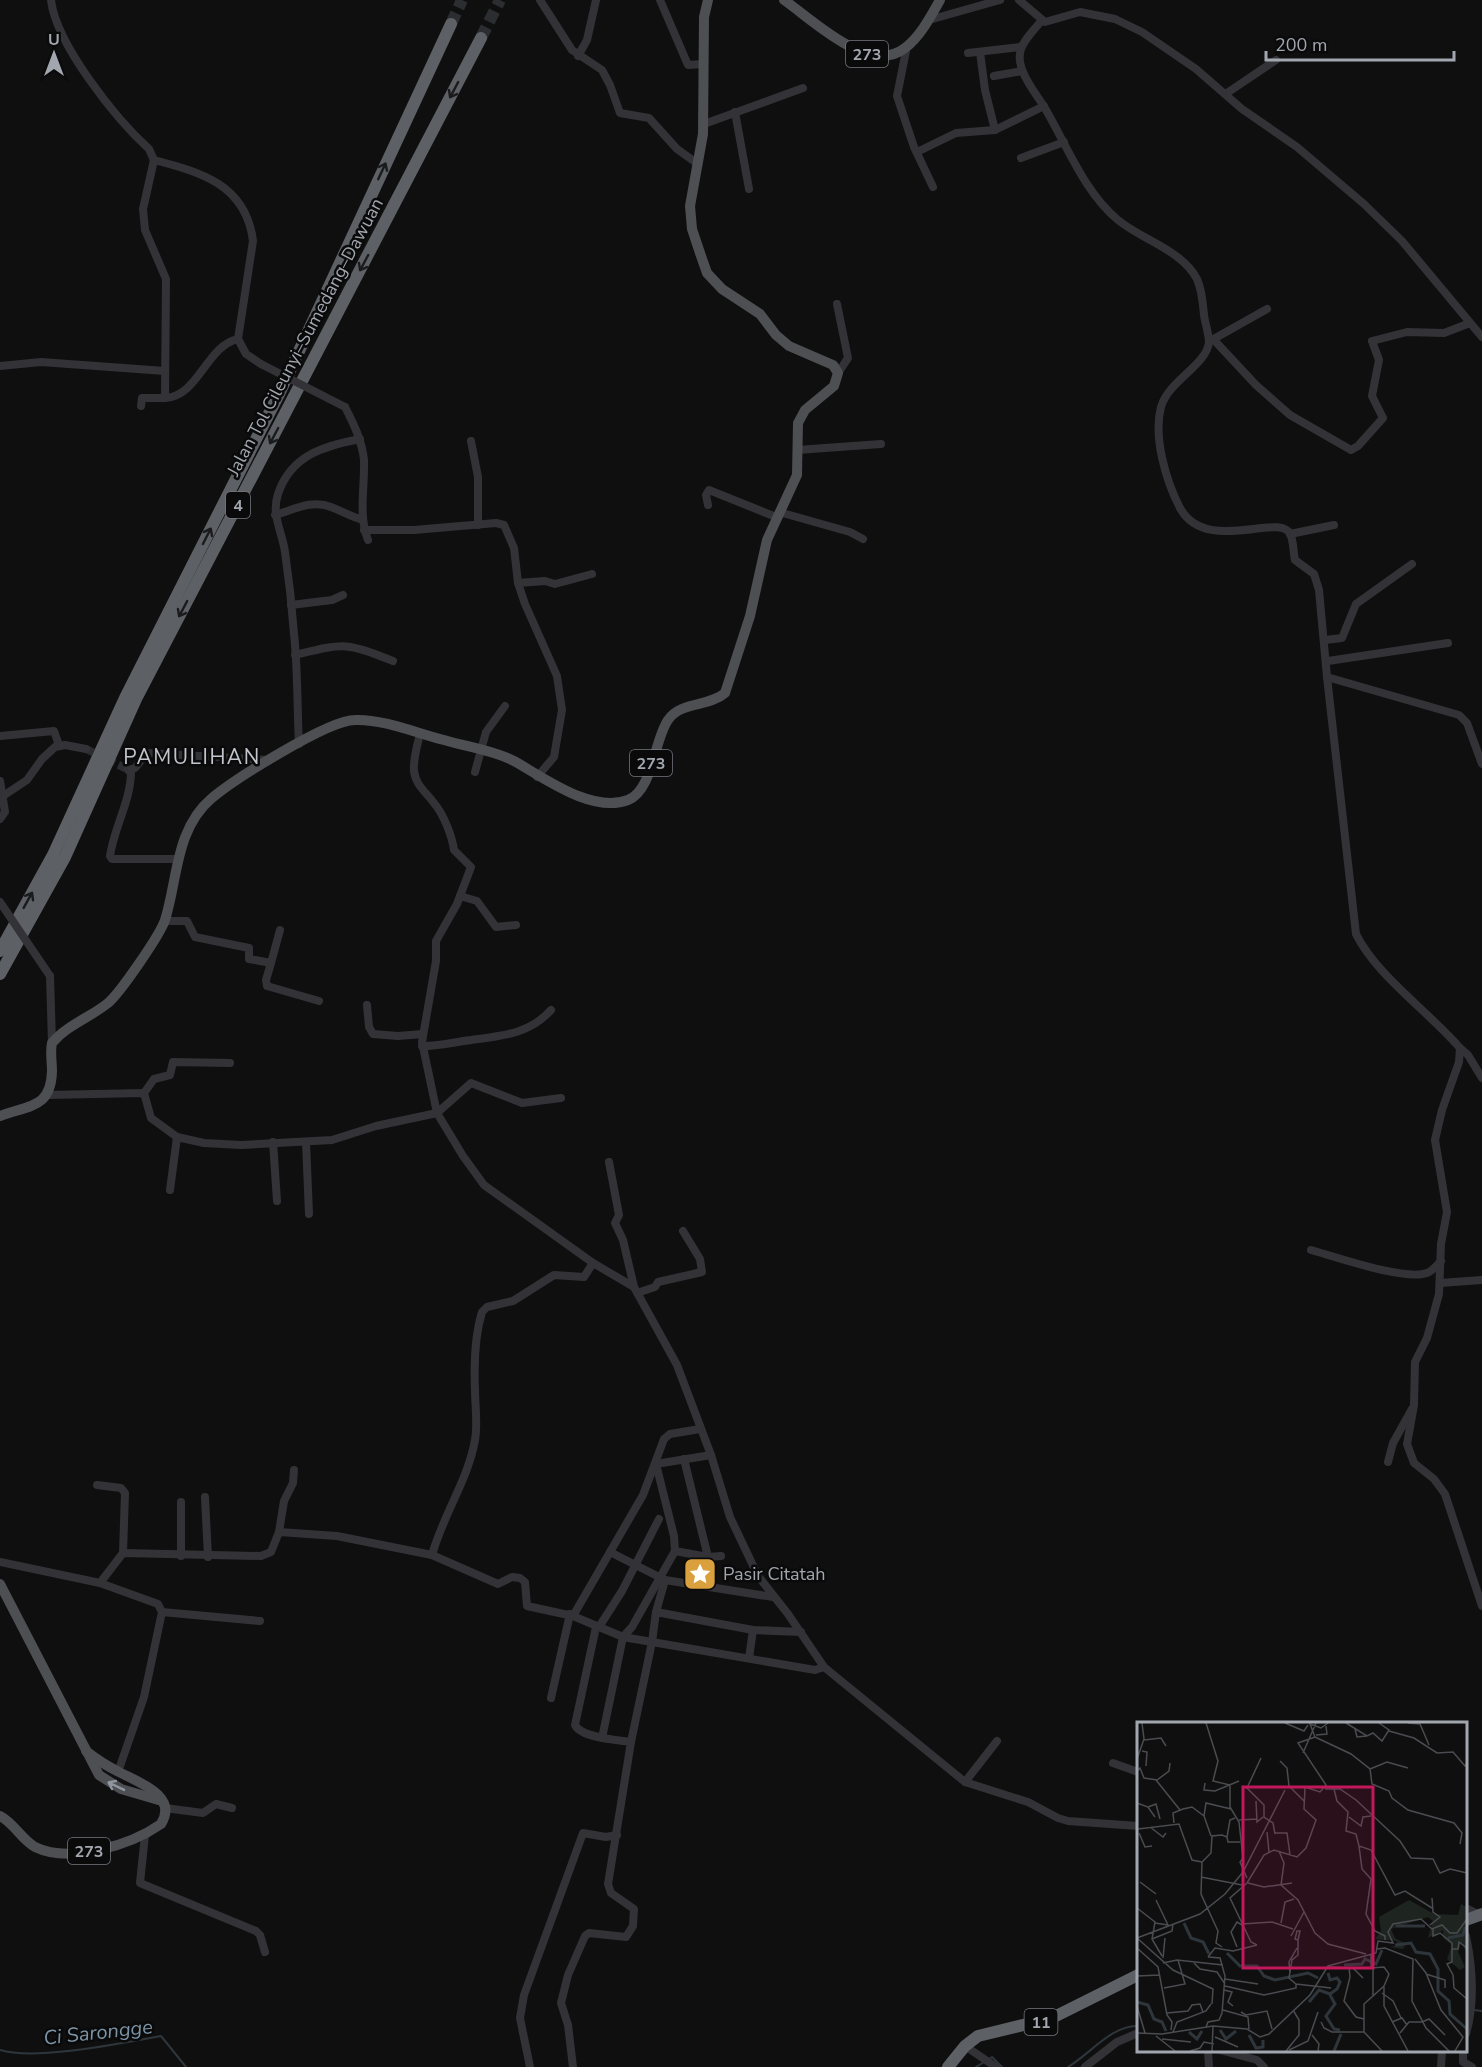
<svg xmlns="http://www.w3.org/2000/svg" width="1482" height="2067" viewBox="0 0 1482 2067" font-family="'Nunito Sans',sans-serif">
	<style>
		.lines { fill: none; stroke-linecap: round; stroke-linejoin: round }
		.stream { stroke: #2e363b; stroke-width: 2 }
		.minor-tunnel { stroke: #2c2d30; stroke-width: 8; stroke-dasharray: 8 4; stroke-linecap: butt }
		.highway-tunnel { stroke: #2c2d30; stroke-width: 12; stroke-dasharray: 12 6; stroke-linecap: butt }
		.minor { stroke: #333337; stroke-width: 8 }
		.major { stroke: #4d4f53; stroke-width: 10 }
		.highway { stroke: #5d6065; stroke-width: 12 }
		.minor-bridge { stroke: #333337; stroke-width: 8 }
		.oneway { stroke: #1b1b1d }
		.oneway2 { stroke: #91959d }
		.labels { text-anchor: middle; stroke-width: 5; stroke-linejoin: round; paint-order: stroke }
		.shield { fill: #0a0a0b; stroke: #74787e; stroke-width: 1.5 }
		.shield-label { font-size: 16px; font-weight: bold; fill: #a2a7af }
		.street-label { font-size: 18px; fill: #a2a7af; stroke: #0a0a0b }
		.poi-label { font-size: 18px; fill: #a2a7af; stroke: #0a0a0b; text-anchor: start }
		.water-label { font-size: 20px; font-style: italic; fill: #7c94a7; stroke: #0a0a0b }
		.quarter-label { font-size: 21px; letter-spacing: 1.5px; fill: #c2c5cc; stroke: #0a0a0b }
		.inset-river { fill: none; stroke: #2e363b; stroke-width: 3 }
		.inset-road { fill: none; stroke: #4a4c50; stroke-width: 1.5 }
		.view { fill: #c2185b; fill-opacity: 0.15; stroke: #c2185b; stroke-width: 3 }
		.inset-edge { fill: none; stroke: #a2a7af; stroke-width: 3 }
	</style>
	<rect width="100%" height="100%" fill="#0f0f10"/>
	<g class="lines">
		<g class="stream">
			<polyline points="1474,2010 1482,2011"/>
			<path d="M0 2050C36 2061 121 2043 161 2036L186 2067"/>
			<polyline points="989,2059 992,2057 1002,2067"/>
			<polyline points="976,2067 984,2062"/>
			<path d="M1068 2067C1090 2054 1112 2025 1138 2026"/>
		</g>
		<polyline class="minor-tunnel" points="86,749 127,769"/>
		<g class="highway-tunnel">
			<polyline points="451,24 462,0"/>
			<polyline points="481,38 500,0"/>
		</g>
		<g class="minor">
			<path d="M51 0C56 44 116 119 149 149L154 160C200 172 246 184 253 241L238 339 246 354 261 364"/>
			<polyline points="540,0 572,50 602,70 610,85 620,113 649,118 677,149 698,164"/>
			<polyline points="660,0 688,65 703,64"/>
			<polyline points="1019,0 1045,22 1080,12 1115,19 1142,32 1196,69 1242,109 1297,147 1364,204 1402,241 1482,337"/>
			<polyline points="929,20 1000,0"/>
			<path d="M1042 20C1035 29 1020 43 1020 54 1019 59 1021 67 1023 72 1028 85 1039 98 1046 110 1067 146 1085 193 1118 220 1142 240 1182 250 1197 279 1202 290 1203 304 1204 315 1205 323 1209 334 1209 342 1207 365 1168 381 1161 407 1153 437 1166 481 1180 508 1206 555 1280 512 1290 534 1294 541 1293 552 1295 560L1314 574 1319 590 1327 677 1459 715 1467 723 1482 764"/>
			<polyline points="907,46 897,96 914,147 933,187"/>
			<polyline points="980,52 985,90 995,130"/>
			<polyline points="968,53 1021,47"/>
			<polyline points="578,56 587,40 596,0"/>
			<polyline points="994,76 1022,71"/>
			<polyline points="1227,93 1276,60"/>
			<polyline points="735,112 749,189"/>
			<polyline points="704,124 803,88"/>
			<polyline points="917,152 956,133 995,130 1044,106"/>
			<polyline points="1021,158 1064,142"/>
			<path d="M154 160 143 209 145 230 166 279 165 398C199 396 206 346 238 339"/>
			<polyline points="837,304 848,358 838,373"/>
			<polyline points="1214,340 1256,385 1290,415 1351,450 1358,446 1383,418 1372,396 1379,360 1372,341 1407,332 1444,333 1470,323"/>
			<polyline points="1210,341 1267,309"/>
			<polyline points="0,366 41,362 165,371"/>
			<polyline points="141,406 142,398 165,398"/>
			<path d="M345 407C354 424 362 441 364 460 365 487 358 515 368 540"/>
			<polyline points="471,441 478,477 478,525"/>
			<polyline points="797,450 881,444"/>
			<polyline points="708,505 706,495 709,490 776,517"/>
			<polyline points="779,512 850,532 863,539"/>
			<path d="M275 515C293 510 312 499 331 507 342 511 351 517 363 520"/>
			<polyline points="364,530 414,530 496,523 504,525 514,548 518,583 525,604 557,676 562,710 554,757 537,777"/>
			<polyline points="1290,534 1334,525"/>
			<polyline points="518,583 545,581 555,584 592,574"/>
			<polyline points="291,605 332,600 343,595"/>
			<polyline points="1325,640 1342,638 1356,604 1412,564"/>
			<path d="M295 655C345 643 345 642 393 661"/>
			<polyline points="1328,661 1448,643"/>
			<path d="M1327 677 1356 934C1376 975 1429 1012 1460 1048L1459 1062 1442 1110 1435 1140 1447 1212 1441 1244 1439 1294 1427 1338 1415 1362 1414 1405 1407 1444 1414 1463 1434 1479 1445 1494 1482 1606"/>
			<path d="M420 734C417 746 413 759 414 771 416 786 426 792 434 803 444 815 452 836 454 850L471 867 457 904 436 941V961L422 1042 437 1113 463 1156 484 1185 593 1263 634 1287 677 1365 711 1455 730 1517 758 1576 788 1614 824 1667 965 1782 1028 1802 1058 1818 1068 1821 1138 1826"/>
			<polyline points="0,736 54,731 59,745"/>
			<path d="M299 744C297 707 298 670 294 634 292 606 289 579 285 552 282 531 271 515 278 494 291 455 324 446 360 439"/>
			<polyline points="128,770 135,768 147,753 269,760"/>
			<path d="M131 771C131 801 114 827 110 856L112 859H178"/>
			<polyline points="475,772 486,732 505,706"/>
			<polyline points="0,781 5,812 0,819"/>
			<polyline points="3,796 27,780 42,759 55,747 65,745 86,749"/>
			<polyline points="460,896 477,901 496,927 516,925"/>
			<polyline points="165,921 187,921 195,937 249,948 249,959 271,963 266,980 267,986 319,1001"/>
			<polyline points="271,963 280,930"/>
			<polyline points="50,976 52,1043"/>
			<polyline points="367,1005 369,1027 373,1034 398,1036 423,1034"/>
			<path d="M422 1046C437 1046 450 1043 464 1041 497 1036 528 1036 551 1010"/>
			<polyline points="1460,1048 1468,1055 1482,1078"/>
			<polyline points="144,1093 154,1079 170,1075 173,1062 230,1063"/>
			<polyline points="47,1095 144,1093 151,1118 177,1137 204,1143 241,1145 332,1140 376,1126 437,1113 471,1083 522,1103 561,1098"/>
			<polyline points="273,1142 277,1201"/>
			<polyline points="306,1142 309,1214"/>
			<polyline points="609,1162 619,1215 615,1223 623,1240 634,1287"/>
			<polyline points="170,1190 177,1137"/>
			<path d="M1311 1250C1336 1257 1405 1281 1427 1273 1433 1271 1437 1265 1441 1261"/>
			<polyline points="1440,1283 1482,1280"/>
			<polyline points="637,1293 655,1287 658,1282 702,1272 700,1259 683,1231"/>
			<polyline points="711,1455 656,1464 674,1536 675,1551 708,1557 721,1556"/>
			<polyline points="684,1459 708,1557"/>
			<polyline points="1388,1462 1393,1443 1412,1409"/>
			<polyline points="97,1485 121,1488 125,1493 123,1553"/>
			<polyline points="205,1497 208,1557"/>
			<polyline points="279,1532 284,1501 293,1483 294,1470"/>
			<polyline points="610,1552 665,1580 773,1597"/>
			<path d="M432 1555C443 1515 468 1480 475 1440 478 1423 475 1406 475 1389 474 1365 475 1335 482 1312L487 1307 513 1301 554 1275 584 1277 593 1263"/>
			<polyline points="181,1556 181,1502"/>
			<polyline points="0,1562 100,1583 123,1553 261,1556 271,1552 279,1532 337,1536 432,1555 498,1584 512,1577 520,1578 525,1582 527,1606 573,1616 643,1495 664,1439 670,1434 700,1429"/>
			<polyline points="100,1583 158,1604 162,1612 144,1697 118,1772"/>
			<polyline points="162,1612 260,1621"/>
			<polyline points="656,1612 665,1580"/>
			<polyline points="573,1616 623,1637 632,1627 675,1551"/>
			<path d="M596 1627 575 1725C581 1738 618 1740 631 1742L652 1642 623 1637 602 1738"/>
			<polyline points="599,1627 622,1591 659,1519"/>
			<polyline points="801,1632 753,1630 656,1612 652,1642 815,1670 824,1667"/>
			<polyline points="749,1658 753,1630"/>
			<polyline points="551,1698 570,1614"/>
			<polyline points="1113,1763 1138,1772"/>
			<polyline points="965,1782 997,1741"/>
			<polyline points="165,1808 203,1813 216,1804 232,1808"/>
			<polyline points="145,1835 140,1883 256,1931 260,1935 265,1952"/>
			<polyline points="1466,1908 1480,1915"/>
			<path d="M1466 1936C1473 1969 1475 2002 1466 2034"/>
			<polyline points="965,2046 996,2067"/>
			<polyline points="1208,2050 1209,2067"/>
			<polyline points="1220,2050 1257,2060 1264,2067"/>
			<polyline points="1463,2050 1463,2062 1472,2067"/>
			<polyline points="530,2067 520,2018 524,1995 583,1833 606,1837 617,1835"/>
			<polyline points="573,2067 568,2025 561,2003 568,1975 585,1936 589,1933 626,1937 633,1926 634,1909 611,1893 608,1884 631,1742"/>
			<polyline points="1085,2067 1117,2042 1138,2033"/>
			<polyline points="1441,2067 1442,2050"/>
		</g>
		<g class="major">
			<path d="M784 0C813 20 869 76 905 48 920 37 931 16 940 0"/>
			<path d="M0 1116C28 1105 51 1109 52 1071 52 1062 50 1052 52 1043 67 1025 91 1017 108 1003 120 993 160 935 165 920 178 879 175 829 212 798 235 779 328 720 355 720 384 719 416 733 444 740 467 747 493 750 514 761 543 777 592 814 628 800 653 790 654 740 668 720 681 701 709 707 725 693L750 616 767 540 797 475 798 423 805 410 834 386 838 373 833 365 789 346 776 335 760 314 722 289 707 273 700 253 692 229 690 206 703 134 704 17 708 0"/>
			<polyline points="0,1584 99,1775 121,1789 162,1801"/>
			<path d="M0 1816C14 1823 21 1839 35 1847 70 1864 131 1845 161 1824 179 1795 137 1782 119 1772 107 1766 96 1759 86 1751"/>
		</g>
		<g class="highway">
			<polyline points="0,951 53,855 125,698 280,392 451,24"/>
			<polyline points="0,974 65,857 136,699 481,38"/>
			<polyline points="1466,1920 1482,1914"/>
			<polyline points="948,2067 965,2046 978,2036 1052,2018 1138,1975"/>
		</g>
		<g class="minor-bridge">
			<polyline points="261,364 345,407"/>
			<polyline points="0,902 50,976"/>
		</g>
	</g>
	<defs><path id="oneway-shaft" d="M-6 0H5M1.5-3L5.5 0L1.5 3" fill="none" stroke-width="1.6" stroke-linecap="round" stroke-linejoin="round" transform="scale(1.5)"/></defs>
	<g class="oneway">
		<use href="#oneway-shaft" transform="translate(454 90) rotate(118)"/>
		<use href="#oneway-shaft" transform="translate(382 171) rotate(-65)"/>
		<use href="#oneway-shaft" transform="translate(364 263) rotate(118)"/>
		<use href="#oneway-shaft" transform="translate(274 436) rotate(118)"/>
		<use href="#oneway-shaft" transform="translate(207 536) rotate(-63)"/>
		<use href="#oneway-shaft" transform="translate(183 609) rotate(118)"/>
		<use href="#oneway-shaft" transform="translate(28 900) rotate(-61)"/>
	</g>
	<use class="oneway2" href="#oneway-shaft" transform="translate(116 1786) rotate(-154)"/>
	<defs>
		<g id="sight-square" transform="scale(1.725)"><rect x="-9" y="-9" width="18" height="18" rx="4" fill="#daa03e" stroke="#0a0a0b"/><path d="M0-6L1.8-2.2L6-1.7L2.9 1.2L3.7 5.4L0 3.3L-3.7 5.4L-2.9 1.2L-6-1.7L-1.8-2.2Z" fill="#fff"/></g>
	</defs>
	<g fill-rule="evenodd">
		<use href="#sight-square" x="700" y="1574"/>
	</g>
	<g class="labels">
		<g class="shield">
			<rect x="846" y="41" width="42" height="26" rx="4.5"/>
			<rect x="226" y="492" width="24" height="26" rx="4.5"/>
			<rect x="630" y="750" width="42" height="26" rx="4.5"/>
			<rect x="68" y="1838" width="42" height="26" rx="4.5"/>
			<rect x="1024.5" y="2009" width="33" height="26" rx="4.5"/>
		</g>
		<g class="shield-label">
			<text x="867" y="60">273</text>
			<text x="238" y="511">4</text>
			<text x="651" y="769">273</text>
			<text x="89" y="1857">273</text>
			<text x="1041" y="2028">11</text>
		</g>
		<g class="street-label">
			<text transform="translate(305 337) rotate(-62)" y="6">Jalan Tol Cileunyi–Sumedang–Dawuan</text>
		</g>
		<g class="poi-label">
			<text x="723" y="1580">Pasir Citatah</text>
		</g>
		<g class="water-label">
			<text transform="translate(98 2032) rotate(-6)" y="7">Ci Sarongge</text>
		</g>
		<g class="quarter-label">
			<text x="192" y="764">PAMULIHAN</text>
		</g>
	</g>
	<g transform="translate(1137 1722)">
		<rect width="330" height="330" fill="#0f0f10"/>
		<path d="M272 178 297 192 321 193 324 182 330 185V231L324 221 321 230 328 245 323 248 310 237 315 223 306 216V208L291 216 296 199 291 195 254 207 258 216 269 222 266 227 253 225 262 223 259 219 238 217 244 209 242 195Z" fill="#1e241f"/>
		<path class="inset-river" d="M47 201 54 216 66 220 72 232M259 204H288M311 216 326 213 328 205M258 223 274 221 279 230 293 232 301 247V269L312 279 313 292 330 307M90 231 103 244H120L127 254 138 258 171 251 181 256M207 243 225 242 228 237 239 242 245 228M193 273 198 282 189 294 197 307 203 308M0 280 11 283 17 297 25 300 29 309M172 280 182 268 193 272 200 267 203 260 200 256 193 258 191 251M83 308 89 317 99 309M52 310 60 317 65 309M112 313 119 326 126 325V318M197 329 204 312"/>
		<path class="inset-road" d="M69 1 81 39 76 59 93 63V85L102 100 106 136 103 140 110 156M148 1 167 9 171 3M209 1 230 14 236 11 245 19 252 8 242 1M271 1 283 2 292 23M218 7 220 15 230 14M252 9 277 16 300 31 316 30 328 44 330 41M179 13 190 12 189 4M178 15 214 32 233 47 235 62 252 69 255 76 271 88 317 101 325 111 323 122M7 18 24 16 29 24M5 29 10 30 9 44M166 31 179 1M124 36 110 66 127 83V95L136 101 138 112M0 37 7 17 5 1M143 39 150 46 152 64 167 79M233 47 250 40 271 46M0 49 3 46 7 56 20 58 32 49 33 41M19 58 43 88M68 61 67 68 78 69 102 59M188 67H203L219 78 263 119 274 136 296 137 303 151 313 147 330 151M197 67 200 79 211 90 209 109 219 112 222 124 234 128 258 173 268 169 295 186M119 79 120 100 126 95M0 81 11 85 18 95M11 85 19 82 23 97M212 95 224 104 226 95 234 94M102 98 120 97M37 101 36 91 46 87 55 85 67 94M13 105 26 115 29 111M1 107 42 102 55 138 65 140M130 110 132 130M2 111 8 125 15 124M138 111H150L153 133M74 114 67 94 69 81 94 87M90 115 93 98 98 96M222 124 225 147 234 157 229 192 238 209 248 214V218M142 129 147 141 144 163 161 178 178 211 191 222 229 232M64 155 105 163M3 160 19 172M111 161 127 165 155 161M0 186 18 200 15 217 25 234M18 201 31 203 19 178M144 201 148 180 157 177M105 202 135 200 156 207M293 203 303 195 296 190 295 176M296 207V214L303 211 315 221V240L310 242 316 253 317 266 330 277M160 209H163L161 218 158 217ZM154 214 167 190M0 216 63 192 88 172 106 150 148 68M0 216 36 248 76 267 75 282M15 217 35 209 36 202M161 218V233L155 238 152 256 159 262 194 266M120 223 114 220 93 176 110 161 127 133 137 128 160 135 169 126 179 98 167 87 168 65 183 70 189 63 161 21 178 15 173 2 184 6 191 1M85 225 79 221 81 209 64 172 65 140 74 131 75 114 85 113 90 115 91 120H103M100 225 94 210 100 200 105 203M0 226 21 245 30 293 35 300 34 308M240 227 248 226 276 237 275 279 289 306 312 329M315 227H321L322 220 330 226M234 233V246L247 245 252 252 247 264 227 282V310L245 329M71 235 78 226 96 229 120 223M26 236 28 216M278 237 289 251 304 288 326 315 318 329M26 241 40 238 86 243M57 241 63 247 80 250 88 262M191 245 216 246 226 256M212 245 213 255 207 279 219 295 227 297M236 247V274M153 251 152 240 160 226M289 252 308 258V266M0 254 23 253M88 257 121 262M88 264 127 273 159 266V262M247 265V284L271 329M27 266 48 262 41 238M87 268 95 270 91 280 96 284M245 271 256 279 264 296M0 284 8 311M86 288 111 295 112 307M104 290 109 293 130 289 135 307M30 291 51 289 55 283 63 282 66 290M184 300 187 306 195 310H227M255 300 265 296 270 303M285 300 292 297 308 313M69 305 71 300 82 298 85 291 88 254 83 236 71 235M36 310 40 300 69 289 74 282M0 311 25 312 76 304 110 307 123 315 132 312 173 273 191 244 239 231 241 219 256 221 251 210 256 202 284 197 295 207 305 203 313 211H320L330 197M263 311 272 300H285M175 313 182 322 181 329M19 314 38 329M78 315 101 325M25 317 54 320M152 328 171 319 181 290M53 329 63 326 67 320 77 322M75 329 76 304M149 329 162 313V298L156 288"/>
		<path class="view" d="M106 65H236V246H106Z"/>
		<rect width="330" height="330" class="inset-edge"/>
	</g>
	<g transform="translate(54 54)" stroke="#0a0a0b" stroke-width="4.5" paint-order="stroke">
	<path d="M0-4.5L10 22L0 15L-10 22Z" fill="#a2a7af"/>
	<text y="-9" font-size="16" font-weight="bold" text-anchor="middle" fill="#a2a7af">U</text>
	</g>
	<path d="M1266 51v9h188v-9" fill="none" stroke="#a2a7af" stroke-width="3"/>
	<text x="1275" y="51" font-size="18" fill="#a2a7af" stroke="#0a0a0b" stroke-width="4.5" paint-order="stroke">200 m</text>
</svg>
